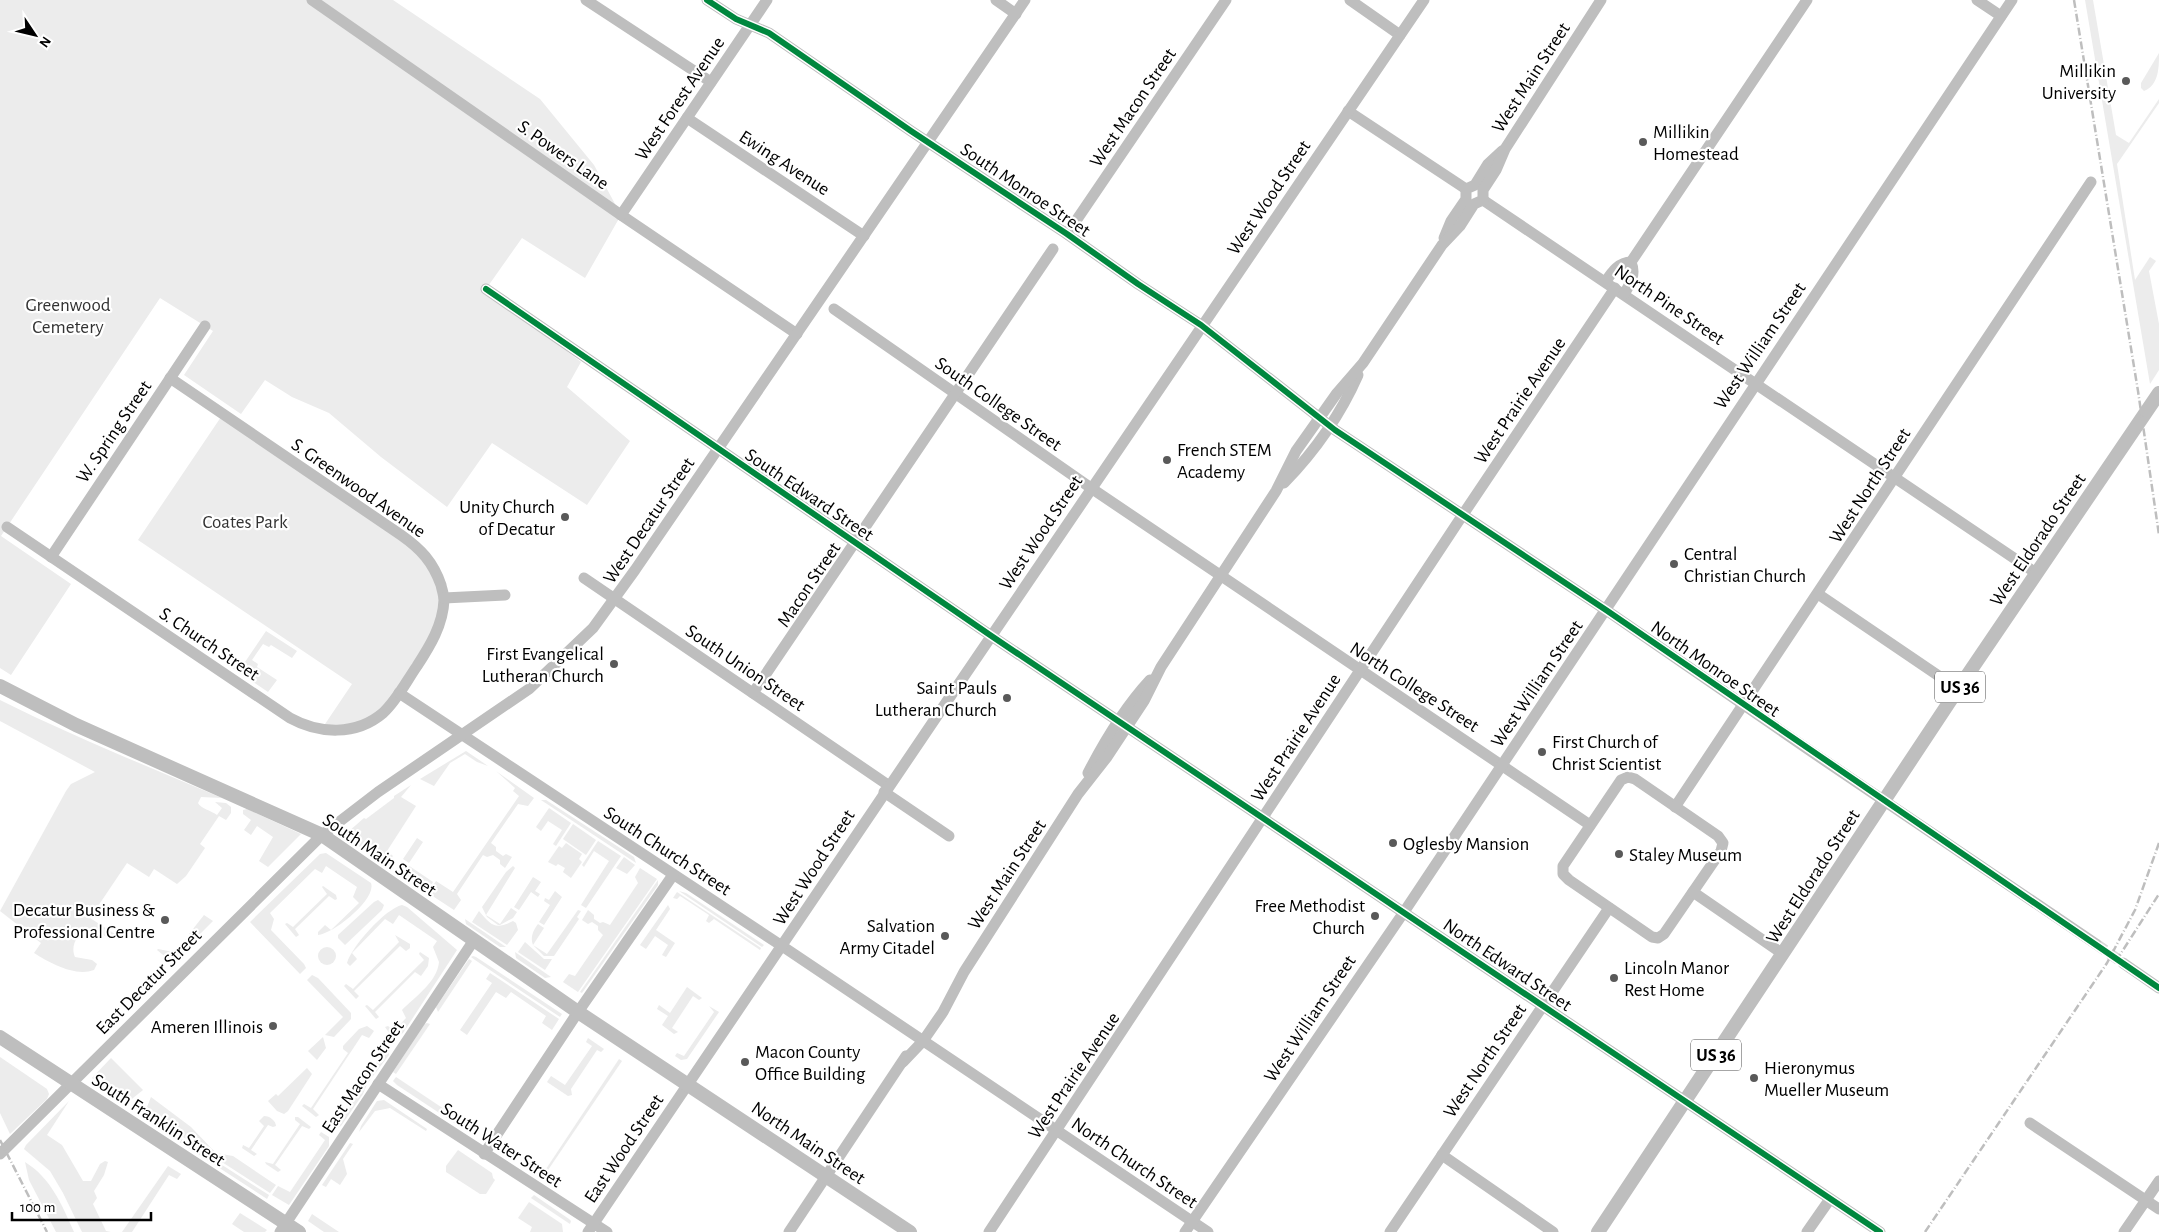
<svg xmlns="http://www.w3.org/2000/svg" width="2159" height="1232" viewBox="0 0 2159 1232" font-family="'Alegreya Sans',sans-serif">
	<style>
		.green { fill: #ececec }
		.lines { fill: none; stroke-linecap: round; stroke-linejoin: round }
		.minor-tunnel { stroke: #d9d9d9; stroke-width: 11; stroke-dasharray: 11 5.5; stroke-linecap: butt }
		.minor { stroke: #bebebe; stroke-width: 11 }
		.major { stroke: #bebebe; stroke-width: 14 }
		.rail { stroke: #bebebe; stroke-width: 2.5; stroke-dasharray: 8 2.5 1 2.5; stroke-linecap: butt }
		.cycleway-casing { stroke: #fff; stroke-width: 9 }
		.cycleway { stroke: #00873e; stroke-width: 6 }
		.poi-dot { fill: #595959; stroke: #fff; stroke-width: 2 }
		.labels { text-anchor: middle; stroke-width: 4.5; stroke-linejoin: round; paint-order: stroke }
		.shield { fill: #fff; stroke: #4c4c4c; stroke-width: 1 }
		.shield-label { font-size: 18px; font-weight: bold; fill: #000 }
		.poi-label { font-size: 19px; fill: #000; stroke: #fff; text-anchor: start }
		.street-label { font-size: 19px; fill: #000; stroke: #fff }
		.park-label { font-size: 19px; fill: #333; stroke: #fff }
	</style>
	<rect width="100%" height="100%" fill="#fff"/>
	<g class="green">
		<polygon points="0,0 393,0 540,99 594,165 621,215 585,278 522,238 486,289 581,362 567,387 630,441 587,505 492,443 447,507 381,457 329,413 292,397 265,380 241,414 184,375 213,331 160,298 1,536 71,584 11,675 0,668"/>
		<polygon points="2085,0 2093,0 2116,135 2129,143 2159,99 2159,103 2117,164 2135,280 2150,257 2156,261 2149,271 2159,324 2159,370 2150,384"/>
		<path d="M2159 53C2159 67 2159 85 2144 91L2141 88V83Z"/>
		<polygon points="223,414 401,535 436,571 442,614 393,702 369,721 321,730 352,684 138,540"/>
		<polygon points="266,631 297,651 292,658 271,645 269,647 263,644 252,660 258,664 257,667 277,680 268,692 231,667 237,658 245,662"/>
		<path d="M0 700C72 736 147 766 222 798L201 797 198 803C200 808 212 811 217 815L222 808 215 802 226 803 231 807V813L226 820 219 816 200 844 205 848 186 876 177 884 154 869 149 877 127 863 90 918 118 936 112 939 89 929C77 933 70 946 75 957L92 960 97 964 94 970C75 977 50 963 34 953L41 943 0 911 66 791 71 784 95 772 0 721Z"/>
		<polygon points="466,751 488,766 477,762 465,754 450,763 434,786 420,779"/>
		<polygon points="496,771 534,798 528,806 518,804 491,843 496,847 496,851 503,856 506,854 512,857 505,868 500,864 500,860 493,855 487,857 483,855 457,894 461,900 454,910 428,893 436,881 453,892 519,796 513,791 515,788"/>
		<polygon points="411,785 401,797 416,806 387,851 393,856 386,864 354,843 348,832 364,818 366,819 394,798 394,796"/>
		<polygon points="541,800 546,800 634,857 636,863"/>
		<polygon points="549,808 571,823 556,846 553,844 562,830 548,821 541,831 536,827"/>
		<polygon points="247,809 301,834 268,867 259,861 273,837 257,826 251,835 244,830 251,820 243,814 243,810"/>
		<polygon points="573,824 596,840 586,855 563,839"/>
		<polygon points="417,838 423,842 409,863 403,859"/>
		<polygon points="598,841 621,856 586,908 581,905 609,861 594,851 584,867 582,865"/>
		<polygon points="566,843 582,854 579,859 582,862 571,878 563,872 565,868 558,864 556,866 548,862 559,846 562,848"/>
		<path d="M326 853 371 883C377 899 333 934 318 935V932L325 925 331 930 359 903 353 897 357 887 326 866 322 873 315 869 270 913 274 919 271 930 304 964 306 968 300 974 250 922 320 854Z"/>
		<polygon points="624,857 635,865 627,874 616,868"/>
		<polygon points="402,861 433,882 426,892 397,872 396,870"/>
		<polygon points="513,866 515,868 486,915 500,924 511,908 517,912 513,918 500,925 498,925 487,917 482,907 506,872"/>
		<polygon points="640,868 657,879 578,992 563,982 569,974 575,976 603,935 598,930 598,926 592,922 588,924 582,920 588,910 594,915 594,919 600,923 603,922 610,925 638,883 635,877"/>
		<polygon points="533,877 541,882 535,891 540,894 538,897 531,892 519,910 514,907"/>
		<polygon points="658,880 658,885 582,993 580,992"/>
		<polygon points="322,887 323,886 336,895 337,899 335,900 329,896 295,929 299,935 296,937 285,924 287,923 293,927 327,894"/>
		<polygon points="555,891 562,897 544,925 539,922 550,905 544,901 545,898 549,900"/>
		<polygon points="679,891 686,893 764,945 762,947"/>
		<polygon points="677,892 761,948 760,950 714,919 709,923 706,921 709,915 680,896 677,899 673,898"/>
		<polygon points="378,900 384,905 382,910 345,945 338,938 338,935 374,902"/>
		<path d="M402 905 407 907 457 950 403 1033 397 1037 390 1034 385 1027 388 1026 394 1031 406 1018 402 1010C416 996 437 982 439 962L433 947 437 941 399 915 393 924 385 919 352 953 357 959 350 966 347 963C352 946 385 909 402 905Z"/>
		<polygon points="668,905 670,909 656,930 675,943 666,957 662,955 668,945 655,936 646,949 640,945"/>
		<path d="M578 910 581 911 577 917 579 919 554 956H544L533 945C530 937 533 931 538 924L544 928 533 945 547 954Z"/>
		<path d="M479 911C492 926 495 930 513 921L516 923 518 930 507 945 472 922Z"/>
		<polygon points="204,915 213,921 196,938 189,934"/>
		<polygon points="465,919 506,947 500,947 466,924"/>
		<polygon points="395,935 410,944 410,948 406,951 400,946 354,991 359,996 356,999 344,986 346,984 353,989 399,942"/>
		<polygon points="188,937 194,941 172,962 157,950 158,949 173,952"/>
		<polygon points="525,942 544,959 552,959 545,970 518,952"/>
		<circle cx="327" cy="956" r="9"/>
		<polygon points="420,952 429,958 428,966 421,976 415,972 375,1012 379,1017 376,1019 365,1006 367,1005 373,1010 424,960 419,954"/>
		<polygon points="515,952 551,977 545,978 516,958"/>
		<polygon points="473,956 476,957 562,1014 560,1017 475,960 471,957"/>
		<polygon points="469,959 472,961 438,1012 436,1007"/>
		<polygon points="490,973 559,1019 552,1030 542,1023 546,1016 511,992 506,998 496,992 467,1035 460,1030 492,983 486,979"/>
		<polygon points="312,975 318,978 351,1013 351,1019 334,1037 325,1035 343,1017 307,980"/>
		<polygon points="687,987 702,998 699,1000 693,996 672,1028 678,1032 674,1034 662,1025 668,1016 657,1009 659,1005 670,1013"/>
		<polygon points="709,1006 719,1012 687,1059 681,1060 675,1056 677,1053 684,1056 714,1012"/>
		<polygon points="427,1023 430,1024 396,1074 393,1072 424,1024"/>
		<polygon points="367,1026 374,1031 369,1038 362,1035 313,1109 319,1115 316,1117 302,1106 304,1104 311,1108 348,1053 343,1049 343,1046 359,1029"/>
		<polygon points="323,1037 326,1048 317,1060 308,1051"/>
		<polygon points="588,1038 604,1049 601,1052 597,1050 571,1089 572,1095 568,1096 547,1082 551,1076 565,1085 592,1046 586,1042"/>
		<polygon points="381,1041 387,1044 389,1049 389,1055 367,1084 363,1094 341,1126 337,1128 326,1124 327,1121 335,1124 385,1050 379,1045"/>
		<polygon points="0,1057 47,1089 49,1094 47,1099 10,1134 0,1113"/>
		<polygon points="111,1058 143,1090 128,1102 92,1078"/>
		<polygon points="619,1059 622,1061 546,1173 544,1172"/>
		<polygon points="307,1068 312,1074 288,1111 284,1114 277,1111 268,1101 276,1094 278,1096"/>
		<polygon points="396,1077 459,1119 456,1124 397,1085 393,1081"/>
		<polygon points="151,1097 191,1127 216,1153 233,1156 276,1185 270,1193 149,1115 147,1107"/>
		<polygon points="384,1100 427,1129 426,1131 390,1108 375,1111 359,1132 361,1126 377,1101"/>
		<polygon points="69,1101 47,1135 62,1145 83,1181 91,1181 100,1164 105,1161 108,1162 104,1175 94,1191 97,1198 93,1204 106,1231 111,1232 82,1232 63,1193 50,1171 24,1149 26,1145"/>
		<path d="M264 1116C270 1116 276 1121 276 1126L273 1127 268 1125 251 1150 257 1154 254 1156 242 1148 243 1145 249 1148 264 1126 259 1121Z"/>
		<polygon points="295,1117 298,1117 311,1127 309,1129 302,1126 275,1165 281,1170 278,1172 266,1164 265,1162 273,1164 300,1124 295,1120"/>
		<polygon points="152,1120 269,1195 267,1199 164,1132"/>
		<polygon points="321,1132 329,1137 329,1146 289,1205 272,1195 278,1186 290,1192 325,1140 319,1135"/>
		<polygon points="350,1143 353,1144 343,1159 347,1174 340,1185 331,1179 326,1187 322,1185"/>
		<polygon points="458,1150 492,1173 493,1178 495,1180 486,1194 480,1194 446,1172 446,1166"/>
		<path d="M25 1162C51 1178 62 1205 74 1232H56L29 1180Z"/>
		<polygon points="168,1166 181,1174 177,1179 169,1175 132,1232 122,1232"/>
		<polygon points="534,1195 569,1219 571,1221 570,1224 531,1198"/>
		<polygon points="529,1202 562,1224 563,1232 530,1232 532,1227 518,1218"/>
		<polygon points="240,1213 267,1230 265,1232 244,1232 232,1224"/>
		<polygon points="312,1214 339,1232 324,1232 308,1221"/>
	</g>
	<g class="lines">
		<polyline class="minor-tunnel" points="2096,944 2123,963"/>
		<g class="minor">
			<polyline points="312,0 621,215 797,334"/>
			<polyline points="586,0 711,82"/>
			<polyline points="707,0 736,19 769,33 911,131 1067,234 1138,284 1201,325 1335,430 1606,610 1812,752 2096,944"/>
			<polyline points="996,0 1016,14"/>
			<polyline points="1350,0 1400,35"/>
			<polyline points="1977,0 2001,16"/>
			<polyline points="1348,111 1466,189"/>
			<polyline points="687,118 864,236"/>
			<polyline points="1483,200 2036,573"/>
			<polyline points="621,215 767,0"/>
			<polyline points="1067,234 1226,0"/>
			<polyline points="1444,238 1451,221 1466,199 1466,189 1475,185 1488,164 1502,151"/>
			<path d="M1606 281C1612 272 1619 262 1631 262"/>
			<polyline points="486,289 990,635 1880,1232"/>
			<path d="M1624 294C1631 283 1636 274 1631 262L1807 0"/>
			<polyline points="834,309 1091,488 1590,825"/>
			<path d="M1284 483C1315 451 1340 416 1358 375"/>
			<path d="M7 527 290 718C319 734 356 736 383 713 397 700 406 682 417 666 430 646 443 625 444 600 444 595 442 590 441 585 433 562 421 549 401 535L170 378"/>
			<polyline points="51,557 205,326"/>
			<polyline points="584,578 888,785"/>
			<polyline points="1818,594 1958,689"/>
			<polyline points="444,598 505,595"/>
			<polyline points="399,693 782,946 1208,1232"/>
			<polyline points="753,693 1053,249"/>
			<path d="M1088 773C1105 740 1125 707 1150 680"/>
			<polygon points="1628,777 1635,779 1718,836 1723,843 1721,851 1664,934 1658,938 1652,937 1569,880 1563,874 1563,866 1621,780"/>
			<polyline points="884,792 949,836"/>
			<polyline points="1675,807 2091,182"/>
			<polyline points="1693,892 1783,954"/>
			<polyline points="2123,963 2159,988"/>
			<polyline points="903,1062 923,1041 943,1012 964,972 1078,794 1107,757 1144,701 1161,667 1276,491 1296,451 1337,393 1363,363 1442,245 1460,226 1474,204 1483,200 1483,190 1496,170 1505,149 1601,0"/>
			<polyline points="378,1084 607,1232"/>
			<polyline points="2030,1123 2159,1209"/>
			<polyline points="0,1154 322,835 378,792 529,689 593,628 635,570 1025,0"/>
			<polyline points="484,1154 578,1012 673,875"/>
			<polyline points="1442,1155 1553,1232"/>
			<polyline points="280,1232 474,940"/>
			<path d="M588 1232C865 820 1145 411 1424 0"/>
			<polyline points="789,1232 906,1056"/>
			<polyline points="989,1232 1462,516 1615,288"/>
			<polyline points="1185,1232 1404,912 2012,0"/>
			<polyline points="1390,1232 1609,908"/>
			<polyline points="1807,1232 1830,1199"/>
			<polyline points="2124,1232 2159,1181"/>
		</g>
		<g class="major">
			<polyline points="0,686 76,725 322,835 578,1012 910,1232"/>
			<polyline points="0,1037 299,1232"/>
			<polyline points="1598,1232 1958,689 2159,393"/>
		</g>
		<g class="rail">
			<polyline points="2074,0 2138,391 2159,535"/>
			<polyline points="2116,961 2159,894"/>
			<polyline points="0,1140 47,1232"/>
			<polyline points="1925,1232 2107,963 2135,910 2159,843"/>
		</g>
		<g class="cycleway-casing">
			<g id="cycleway">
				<polyline points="707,0 736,19 769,33 911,131 1067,234 1138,284 1201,325 1335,430 1606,610 2159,988"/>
				<polyline points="486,289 990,635 1880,1232"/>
			</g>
		</g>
		<use href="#cycleway" class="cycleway"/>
	</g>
	<g class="poi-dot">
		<circle cx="2126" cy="81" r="5"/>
		<circle cx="1643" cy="142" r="5"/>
		<circle cx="1167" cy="460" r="5"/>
		<circle cx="565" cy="517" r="5"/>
		<circle cx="1674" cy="564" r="5"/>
		<circle cx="614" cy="664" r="5"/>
		<circle cx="1007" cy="698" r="5"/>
		<circle cx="1542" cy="752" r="5"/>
		<circle cx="1393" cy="843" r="5"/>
		<circle cx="1619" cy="854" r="5"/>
		<circle cx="1375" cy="916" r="5"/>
		<circle cx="165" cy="920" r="5"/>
		<circle cx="945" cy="936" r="5"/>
		<circle cx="1614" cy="978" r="5"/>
		<circle cx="273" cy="1026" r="5"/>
		<circle cx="745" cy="1062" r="5"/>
		<circle cx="1754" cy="1078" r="5"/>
	</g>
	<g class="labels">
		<g class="shield">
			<rect x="1935" y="671.5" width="50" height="31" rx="4"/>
			<rect x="1691" y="1039.5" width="50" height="31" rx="4"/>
		</g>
		<g class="shield-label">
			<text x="1960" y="693">US 36</text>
			<text x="1716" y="1061">US 36</text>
		</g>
		<g class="poi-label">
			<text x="2116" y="77" text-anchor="end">Millikin<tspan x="2116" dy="22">University</tspan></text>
			<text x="1653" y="138">Millikin<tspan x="1653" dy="22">Homestead</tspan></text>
			<text x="1177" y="456">French STEM<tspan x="1177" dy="22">Academy</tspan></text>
			<text x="555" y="513" text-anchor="end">Unity Church<tspan x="555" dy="22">of Decatur</tspan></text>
			<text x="1684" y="560">Central<tspan x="1684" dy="22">Christian Church</tspan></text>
			<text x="604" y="660" text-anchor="end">First Evangelical<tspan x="604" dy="22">Lutheran Church</tspan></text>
			<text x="997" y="694" text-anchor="end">Saint Pauls<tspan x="997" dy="22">Lutheran Church</tspan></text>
			<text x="1552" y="748">First Church of<tspan x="1552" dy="22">Christ Scientist</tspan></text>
			<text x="1403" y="850">Oglesby Mansion</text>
			<text x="1629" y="861">Staley Museum</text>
			<text x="1365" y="912" text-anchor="end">Free Methodist<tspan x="1365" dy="22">Church</tspan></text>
			<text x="155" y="916" text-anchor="end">Decatur Business &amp;<tspan x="155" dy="22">Professional Centre</tspan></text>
			<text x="935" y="932" text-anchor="end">Salvation<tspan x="935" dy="22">Army Citadel</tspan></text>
			<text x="1624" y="974">Lincoln Manor<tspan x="1624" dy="22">Rest Home</tspan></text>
			<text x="263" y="1033" text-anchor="end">Ameren Illinois</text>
			<text x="755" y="1058">Macon County<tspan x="755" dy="22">Office Building</tspan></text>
			<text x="1764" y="1074">Hieronymus<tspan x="1764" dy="22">Mueller Museum</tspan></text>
		</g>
		<g class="street-label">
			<text transform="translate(1530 77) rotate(-57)" y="7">West Main Street</text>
			<text transform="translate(679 98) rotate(-56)" y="7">West Forest Avenue</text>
			<text transform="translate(1132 107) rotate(-56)" y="7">West Macon Street</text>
			<text transform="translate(564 154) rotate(35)" y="7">S. Powers Lane</text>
			<text transform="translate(785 162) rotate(33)" y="7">Ewing Avenue</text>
			<text transform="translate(1026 189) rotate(34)" y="7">South Monroe Street</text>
			<text transform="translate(1268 197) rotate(-56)" y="7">West Wood Street</text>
			<text transform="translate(1670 304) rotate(34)" y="7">North Pine Street</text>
			<text transform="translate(1759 345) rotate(-56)" y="7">West William Street</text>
			<text transform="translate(1519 400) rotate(-56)" y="7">West Prairie Avenue</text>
			<text transform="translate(999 403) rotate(35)" y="7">South College Street</text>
			<text transform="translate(113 431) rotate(-56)" y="7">W. Spring Street</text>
			<text transform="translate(1869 485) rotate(-57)" y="7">West North Street</text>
			<text transform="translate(359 487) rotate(35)" y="7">S. Greenwood Avenue</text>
			<text transform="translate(810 494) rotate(34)" y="7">South Edward Street</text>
			<text transform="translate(648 520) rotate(-56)" y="7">West Decatur Street</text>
			<text transform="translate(1040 532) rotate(-56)" y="7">West Wood Street</text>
			<text transform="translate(2037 539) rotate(-56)" y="7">West Eldorado Street</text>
			<text transform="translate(808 584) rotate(-56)" y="7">Macon Street</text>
			<text transform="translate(210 643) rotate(34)" y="7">S. Church Street</text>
			<text transform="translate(746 667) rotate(34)" y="7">South Union Street</text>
			<text transform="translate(1716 668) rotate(35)" y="7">North Monroe Street</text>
			<text transform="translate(1536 683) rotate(-56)" y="7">West William Street</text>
			<text transform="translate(1415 686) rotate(33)" y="7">North College Street</text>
			<text transform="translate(1295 737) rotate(-57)" y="7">West Prairie Avenue</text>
			<text transform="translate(668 850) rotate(33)" y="7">South Church Street</text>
			<text transform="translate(380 854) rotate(34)" y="7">South Main Street</text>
			<text transform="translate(813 867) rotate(-57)" y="7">West Wood Street</text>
			<text transform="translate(1006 874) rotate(-57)" y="7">West Main Street</text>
			<text transform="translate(1812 876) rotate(-57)" y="7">West Eldorado Street</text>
			<text transform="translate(1508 964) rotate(34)" y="7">North Edward Street</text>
			<text transform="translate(148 981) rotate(-45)" y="7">East Decatur Street</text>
			<text transform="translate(1309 1018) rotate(-56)" y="7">West William Street</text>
			<text transform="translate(1484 1060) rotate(-56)" y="7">West North Street</text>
			<text transform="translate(1073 1075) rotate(-56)" y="7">West Prairie Avenue</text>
			<text transform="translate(362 1076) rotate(-56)" y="7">East Macon Street</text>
			<text transform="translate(159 1119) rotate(33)" y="7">South Franklin Street</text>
			<text transform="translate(809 1142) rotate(34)" y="7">North Main Street</text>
			<text transform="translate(502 1144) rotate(33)" y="7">South Water Street</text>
			<text transform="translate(623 1148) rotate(-56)" y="7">East Wood Street</text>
			<text transform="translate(1135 1162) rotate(34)" y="7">North Church Street</text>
		</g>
		<g class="park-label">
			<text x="68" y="311">Greenwood<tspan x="68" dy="22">Cemetery</tspan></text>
			<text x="245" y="528">Coates Park</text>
		</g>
	</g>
	<g transform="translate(35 35) rotate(125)" stroke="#ffffff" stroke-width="4" paint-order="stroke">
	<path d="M0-4L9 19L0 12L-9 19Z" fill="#000000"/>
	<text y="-8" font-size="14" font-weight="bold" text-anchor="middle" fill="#000000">N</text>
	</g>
	<path d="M12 1212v8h139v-8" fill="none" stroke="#000000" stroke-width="2.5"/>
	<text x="20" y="1212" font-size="15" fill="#000000" stroke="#ffffff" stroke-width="4" paint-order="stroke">100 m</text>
</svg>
